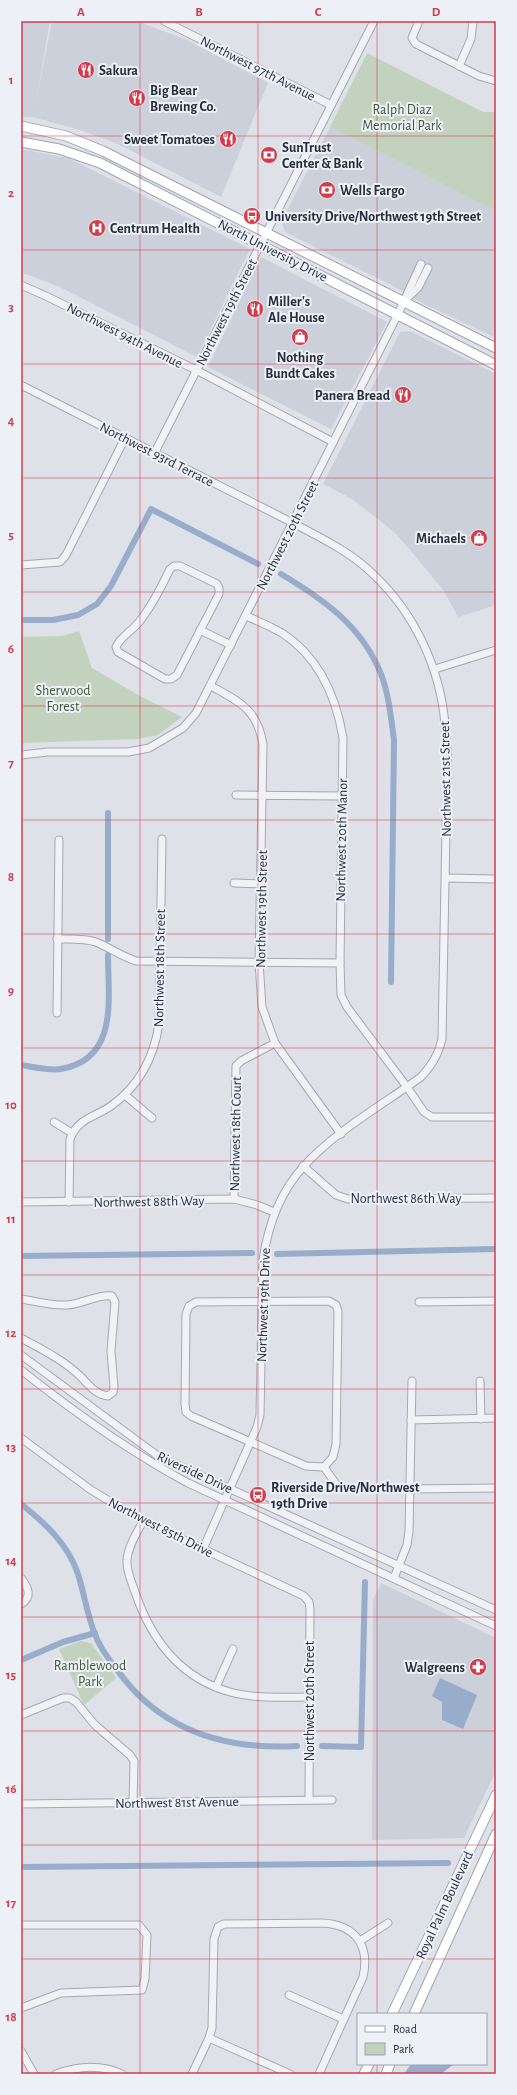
<svg xmlns="http://www.w3.org/2000/svg" width="517" height="2095" viewBox="0 0 517 2095" font-family="'Alegreya Sans',sans-serif">
	<style>
		.built { fill: #ccd0da }
		.green { fill: #c3d2be }
		.water { fill: #97adca }
		.lines { fill: none; stroke-linecap: round; stroke-linejoin: round }
		.canal { stroke: #97adca; stroke-width: 6 }
		.minor-casing { stroke: #a3a8b2; stroke-width: 9 }
		.major-casing { stroke: #9da5b4; stroke-width: 11 }
		.minor { stroke: #f0f2f6; stroke-width: 7 }
		.major { stroke: #fff; stroke-width: 9 }
		.grid { fill: none; stroke: #d23d4d; stroke-width: 1; stroke-opacity: 0.55 }
		.labels { text-anchor: middle; stroke-width: 4; stroke-linejoin: round; paint-order: stroke }
		.street-label { font-size: 14px; fill: #262e3f; stroke: #edf0f6 }
		.poi-label { font-size: 14px; font-weight: bold; fill: #262e3f; stroke: #edf0f6; text-anchor: start }
		.park-label { font-size: 14px; fill: #395b33; stroke: #edf0f6 }
		.neatline { fill: none; stroke: #d23d4d; stroke-width: 1.5 }
		.grid-label { font-size: 13px; text-anchor: middle; font-weight: bold; fill: #d23d4d }
	</style>
	<rect width="100%" height="100%" fill="#dee1e8"/>
	<g class="built">
		<polygon points="21,21 50,21 36,102 52,21 137,21 187,40 268,83 221,197 120,145 83,131 33,117 21,117"/>
		<polygon points="330,127 496,211 496,338 420,302 397,288 285,232 281,222"/>
		<polygon points="21,149 68,158 250,249 197,357 60,287 26,274 21,274"/>
		<polygon points="261,257 387,322 331,429 208,367"/>
		<polygon points="410,331 496,374 496,605 458,617 444,591 412,552 394,532 373,515 352,499 323,484 400,332"/>
		<polygon points="381,1583 496,1638 496,1771 464,1838 372,1840 373,1600"/>
	</g>
	<g class="green">
		<polygon points="367,53 483,112 496,112 496,211 330,127"/>
		<polygon points="79,631 92,668 138,695 182,717 158,735 138,739 21,743 21,637 62,636"/>
		<polygon points="81,1641 91,1643 116,1678 84,1705 59,1649"/>
	</g>
	<g class="water">
		<polygon points="440,1678 477,1695 463,1729 442,1720 442,1702 432,1696"/>
		<polygon points="411,2064 454,2064 441,2074 404,2074"/>
	</g>
	<g class="lines">
		<g class="canal">
			<path d="M281 574C323 599 362 626 381 674 389 695 391 718 394 740L391 982"/>
			<polyline points="21,620 53,620 78,615 97,604 111,586 151,509 258,564"/>
			<polyline points="108,939 108,813"/>
			<path d="M21 1065C33 1067 49 1071 61 1069 119 1059 108 999 108 955"/>
			<polyline points="277,1254 496,1249"/>
			<polyline points="21,1256 252,1253"/>
			<path d="M21 1504C45 1523 68 1544 78 1574 84 1593 87 1613 94 1632 99 1646 109 1660 118 1671 161 1731 226 1750 297 1746"/>
			<polyline points="21,1660 63,1642 95,1633"/>
			<polyline points="322,1746 361,1747 365,1582"/>
			<polyline points="21,1867 448,1863"/>
		</g>
		<g class="minor-casing">
			<g id="minor">
				<polyline points="164,21 331,105"/>
				<polyline points="419,21 412,38 416,44 479,76 496,81"/>
				<polyline points="459,66 471,39 473,21"/>
				<polyline points="21,285 48,297 196,370 333,442"/>
				<polyline points="406,299 418,288 428,268"/>
				<path d="M21 385 293 523C321 538 351 552 374 575 415 614 440 668 445 724 449 760 447 795 446 830 445 900 443 969 442 1039 438 1055 432 1065 421 1077 385 1103 333 1133 304 1166 280 1192 268 1225 263 1260L260 1415 257 1427 203 1549"/>
				<polyline points="155,452 374,21"/>
				<polyline points="21,565 60,562 66,555 125,438"/>
				<path d="M174 566H180L217 584 219 588V594L177 675 171 679H165L118 652 116 647C120 637 132 631 139 622 152 606 161 588 170 569Z"/>
				<path d="M246 616C258 621 271 627 282 633 319 657 336 696 343 738L340 963 341 995 347 1007 407 1087 424 1112 432 1117H496"/>
				<polyline points="200,630 231,645"/>
				<polyline points="435,669 496,650"/>
				<path d="M211 686C240 702 257 709 263 744L259 962 262 1007 275 1043 341 1134"/>
				<polyline points="21,755 48,752 128,752 149,748 183,728 196,713 398,314 421,264"/>
				<polyline points="236,795 342,796"/>
				<polyline points="446,878 496,879"/>
				<polyline points="234,883 261,884"/>
				<path d="M57 939C70 939 84 938 96 942 110 948 121 956 136 961L340 963"/>
				<polyline points="57,1013 59,840"/>
				<polyline points="125,1095 152,1118"/>
				<polyline points="54,1122 72,1133"/>
				<polyline points="303,1166 336,1195 348,1199 496,1198"/>
				<polyline points="234,1199 236,1066 241,1061 275,1043"/>
				<polyline points="21,1202 234,1199 257,1205 274,1212"/>
				<path d="M69 1202 70 1139C79 1117 94 1118 111 1106 139 1086 154 1057 159 1024L162 839"/>
				<path d="M21 1299C36 1301 51 1306 67 1305 82 1304 98 1294 112 1296L115 1302 111 1351 114 1387 113 1392 108 1396C96 1395 89 1385 81 1377 64 1360 41 1349 21 1338"/>
				<polygon points="329,1301 336,1305 338,1311 336,1444 333,1457 324,1467 306,1466 191,1416 186,1412 185,1404 186,1314 189,1306 196,1302"/>
				<polyline points="419,1302 496,1301"/>
				<polyline points="21,1355 158,1456 496,1610"/>
				<path d="M21 1370C74 1412 128 1451 188 1483L496 1626"/>
				<polyline points="480,1381 481,1419"/>
				<polyline points="411,1420 496,1418"/>
				<polyline points="21,1438 91,1490 143,1521 304,1596 309,1602 310,1609 309,1799"/>
				<polyline points="324,1467 338,1487"/>
				<polyline points="410,1489 496,1488"/>
				<path d="M143 1521C137 1533 128 1546 127 1560 126 1570 132 1583 135 1592 151 1639 180 1678 230 1692 255 1699 283 1697 309 1697"/>
				<path d="M21 1578C28 1587 33 1597 21 1604"/>
				<polyline points="394,1578 407,1545 409,1532 412,1381"/>
				<polyline points="216,1687 233,1649"/>
				<polyline points="21,1715 63,1698 70,1698 76,1702 95,1725 130,1755 134,1761 133,1802"/>
				<polyline points="21,1804 332,1800"/>
				<polyline points="21,1925 139,1925 147,1935 145,1979 142,1990 61,1993 21,2008"/>
				<polyline points="360,1941 388,1923"/>
				<polyline points="289,1995 343,2019"/>
				<polyline points="209,2038 290,2074"/>
				<polyline points="21,2051 34,2074"/>
				<path d="M56 2074C78 2066 100 2064 122 2074"/>
				<path d="M192 2074 209 2038 212 2028 214 1939 218 1927 224 1924 323 1923C356 1925 370 1946 363 1977L319 2074"/>
			</g>
		</g>
		<g class="major-casing">
			<g id="major">
				<polyline points="21,126 66,136 103,151 496,348"/>
				<polyline points="21,142 59,149 100,163 496,365"/>
				<polyline points="392,2014 496,1795"/>
				<polyline points="414,2014 496,1834"/>
				<polyline points="364,2074 369,2064"/>
				<polyline points="386,2074 390,2064"/>
			</g>
		</g>
		<use href="#minor" class="minor"/>
		<use href="#major" class="major"/>
	</g>
	<path class="grid" d="M140 21V2074M258 21V2074M377 21V2014M21 136H496M21 250H496M21 364H496M21 478H496M21 592H496M21 706H496M21 820H496M21 934H496M21 1048H496M21 1161H496M21 1275H496M21 1389H496M21 1503H496M21 1617H496M21 1731H496M21 1845H496M21 1959H496M377 2064V2074"/>
	<defs>
		<g id="restaurant-disc" transform="scale(0.9)"><circle r="9.5" fill="#d23d4d" stroke="#edf0f6"/><path d="M-5-6h1v4h1v-4h1v4h1v-4h1v5L-1.5 .5V6h-2V.5L-5-1ZM5-6V6H3V1.5H1.5Q1.5-4 5-6Z" fill="#fff"/></g>
		<g id="bank-disc" transform="scale(0.9)"><circle r="9.5" fill="#d23d4d" stroke="#edf0f6"/><path d="M-6-4H6V4H-6ZM0-2.3a2.3 2.3 0 1 0 0 4.6a2.3 2.3 0 1 0 0-4.6Z" fill="#fff"/></g>
		<g id="bus-disc" transform="scale(0.9)"><circle r="9.5" fill="#d23d4d" stroke="#edf0f6"/><path d="M-5-6H5V4H4V6H2V4H-2V6H-4V4H-5ZM-3.5-4V0h7V-4ZM-3.5 1.2v1.5H-2V1.2ZM2 1.2v1.5H3.5V1.2Z" fill="#fff"/></g>
		<g id="hospital-disc" transform="scale(0.9)"><circle r="9.5" fill="#d23d4d" stroke="#edf0f6"/><path d="M-5-5h3v3.5h4V-5h3V5h-3V1.5h-4V5h-3Z" fill="#fff"/></g>
		<g id="shop-disc" transform="scale(0.9)"><circle r="9.5" fill="#d23d4d" stroke="#edf0f6"/><path d="M-5-2.5h2.3a2.7 3.5 0 0 1 5.4 0H5L5.5 6h-11ZM-1.5-2.5h3a1.5 2.3 0 0 0-3 0Z" fill="#fff"/></g>
		<g id="pharmacy-disc" transform="scale(0.9)"><circle r="9.5" fill="#d23d4d" stroke="#edf0f6"/><path d="M-2-6h4v4h4v4h-4v4h-4v-4h-4v-4h4Z" fill="#fff"/></g>
	</defs>
	<g fill-rule="evenodd">
		<use href="#restaurant-disc" x="86" y="70"/>
		<use href="#restaurant-disc" x="137" y="98"/>
		<use href="#restaurant-disc" x="228" y="139"/>
		<use href="#bank-disc" x="269" y="155"/>
		<use href="#bank-disc" x="327" y="190"/>
		<use href="#bus-disc" x="252" y="216"/>
		<use href="#hospital-disc" x="97" y="228"/>
		<use href="#restaurant-disc" x="255" y="309"/>
		<use href="#shop-disc" x="300" y="337"/>
		<use href="#restaurant-disc" x="403" y="395"/>
		<use href="#shop-disc" x="479" y="538"/>
		<use href="#bus-disc" x="258" y="1495"/>
		<use href="#pharmacy-disc" x="478" y="1667"/>
	</g>
	<g class="labels">
		<g class="street-label">
			<text transform="translate(258 68) rotate(27)" y="5">Northwest 97th Avenue</text>
			<text transform="translate(273 250) rotate(27)" y="5">North University Drive</text>
			<text transform="translate(226 312) rotate(-63)" y="5">Northwest 19th Street</text>
			<text transform="translate(125 335) rotate(27)" y="5">Northwest 94th Avenue</text>
			<text transform="translate(157 454) rotate(27)" y="5">Northwest 93rd Terrace</text>
			<text transform="translate(287 535) rotate(-63)" y="5">Northwest 20th Street</text>
			<text transform="translate(445 779) rotate(-91)" y="5">Northwest 21st Street</text>
			<text transform="translate(341 840) rotate(-89)" y="5">Northwest 20th Manor</text>
			<text transform="translate(261 909) rotate(-89)" y="5">Northwest 19th Street</text>
			<text transform="translate(159 968) rotate(-89)" y="5">Northwest 18th Street</text>
			<text transform="translate(235 1134) rotate(-89)" y="5">Northwest 18th Court</text>
			<text x="406" y="1203">Northwest 86th Way</text>
			<text transform="translate(149 1201) rotate(-1)" y="5">Northwest 88th Way</text>
			<text transform="translate(263 1305) rotate(-88)" y="5">Northwest 19th Drive</text>
			<text transform="translate(195 1472) rotate(25)" y="5">Riverside Drive</text>
			<text transform="translate(161 1527) rotate(27)" y="5">Northwest 85th Drive</text>
			<text transform="translate(309 1701) rotate(-90)" y="5">Northwest 20th Street</text>
			<text transform="translate(177 1802) rotate(-1)" y="5">Northwest 81st Avenue</text>
			<text transform="translate(444 1905) rotate(-65)" y="5">Royal Palm Boulevard</text>
		</g>
		<g class="poi-label">
			<text x="99" y="75">Sakura</text>
			<text x="150" y="95">Big Bear<tspan x="150" dy="16">Brewing Co.</tspan></text>
			<text x="215" y="144" text-anchor="end">Sweet Tomatoes</text>
			<text x="282" y="152">SunTrust<tspan x="282" dy="16">Center &amp; Bank</tspan></text>
			<text x="340" y="195">Wells Fargo</text>
			<text x="265" y="221">University Drive/Northwest 19th Street</text>
			<text x="110" y="233">Centrum Health</text>
			<text x="268" y="306">Miller's<tspan x="268" dy="16">Ale House</tspan></text>
			<text x="300" y="362" text-anchor="middle">Nothing<tspan x="300" dy="16">Bundt Cakes</tspan></text>
			<text x="390" y="400" text-anchor="end">Panera Bread</text>
			<text x="466" y="543" text-anchor="end">Michaels</text>
			<text x="271" y="1492">Riverside Drive/Northwest<tspan x="271" dy="16">19th Drive</tspan></text>
			<text x="465" y="1672" text-anchor="end">Walgreens</text>
		</g>
		<g class="park-label">
			<text x="402" y="114">Ralph Diaz<tspan x="402" dy="16">Memorial Park</tspan></text>
			<text x="63" y="695">Sherwood<tspan x="63" dy="16">Forest</tspan></text>
			<text x="90" y="1670">Ramblewood<tspan x="90" dy="16">Park</tspan></text>
		</g>
	</g>
	<rect width="517" height="2095" fill="none" stroke="#edf0f6" stroke-width="44"/>
	<rect x="357" y="2013" width="130" height="52" fill="#edf0f6" stroke="#9da2ad"/>
	<rect x="365" y="2026" width="20" height="6" fill="#ffffff" stroke="#9da2ad"/>
	<text x="393" y="2033" font-size="12" fill="#262e3f">Road</text>
	<rect x="365" y="2043" width="20" height="12" fill="#c3d2be" stroke="#9da2ad"/>
	<text x="393" y="2053" font-size="12" fill="#262e3f">Park</text>
	<rect x="22" y="22" width="473" height="2051" class="neatline"/>
	<g class="grid-label">
		<text x="81" y="16">A</text>
		<text x="199" y="16">B</text>
		<text x="318" y="16">C</text>
		<text x="436" y="16">D</text>
		<text x="11" y="84">1</text>
		<text x="11" y="197">2</text>
		<text x="11" y="311">3</text>
		<text x="11" y="425">4</text>
		<text x="11" y="539">5</text>
		<text x="11" y="653">6</text>
		<text x="11" y="767">7</text>
		<text x="11" y="881">8</text>
		<text x="11" y="995">9</text>
		<text x="11" y="1109">10</text>
		<text x="11" y="1223">11</text>
		<text x="11" y="1337">12</text>
		<text x="11" y="1451">13</text>
		<text x="11" y="1565">14</text>
		<text x="11" y="1679">15</text>
		<text x="11" y="1793">16</text>
		<text x="11" y="1907">17</text>
		<text x="11" y="2021">18</text>
	</g>
</svg>
